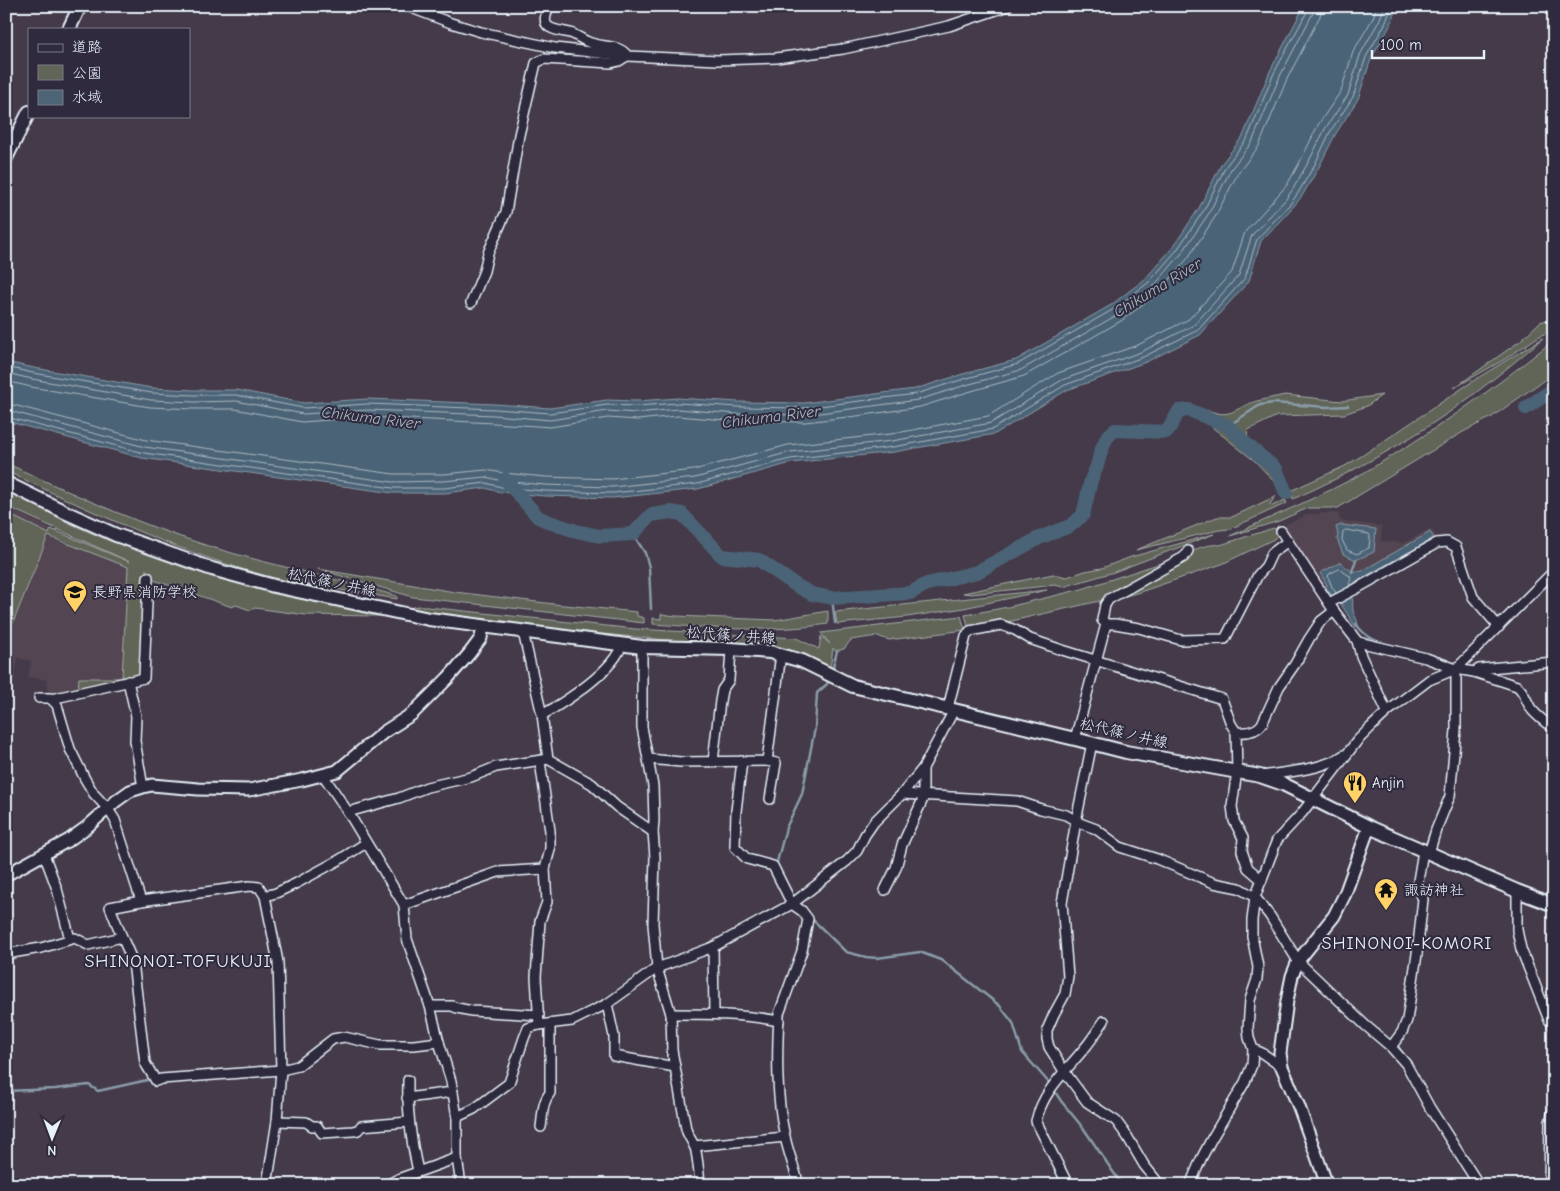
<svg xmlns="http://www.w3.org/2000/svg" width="1560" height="1191" viewBox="0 0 1560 1191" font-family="'Comic Neue','Klee One',sans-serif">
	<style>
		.built { fill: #534551 }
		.green { fill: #616558; stroke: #a4aba8 }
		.water { fill: #4c6476; stroke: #8a9caa }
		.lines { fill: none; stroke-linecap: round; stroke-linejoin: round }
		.shore { stroke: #aab9c4; stroke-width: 1 }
		.stream { stroke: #8a9caa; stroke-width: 2.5 }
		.river { stroke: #4c6476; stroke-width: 14 }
		.minor-casing { stroke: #e8f1f8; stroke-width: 12 }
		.tertiary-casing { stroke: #e8f1f8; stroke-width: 15 }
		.secondary-casing { stroke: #e8f1f8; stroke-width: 16 }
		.minor { stroke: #2f2a3d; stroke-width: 9 }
		.tertiary { stroke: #2f2a3d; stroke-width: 11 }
		.secondary { stroke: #2f2a3d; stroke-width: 12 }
		.labels { text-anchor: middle; stroke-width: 4; stroke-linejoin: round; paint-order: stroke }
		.street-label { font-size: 15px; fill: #e8f1f8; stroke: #2f2a3d }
		.poi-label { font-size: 15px; fill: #e8f1f8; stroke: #2f2a3d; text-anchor: start }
		.water-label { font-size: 16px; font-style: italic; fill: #aab9c4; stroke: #2f2a3d }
		.quarter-label { font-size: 18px; letter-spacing: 1px; fill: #e8f1f8; stroke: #2f2a3d }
	</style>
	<rect width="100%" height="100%" fill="#443a49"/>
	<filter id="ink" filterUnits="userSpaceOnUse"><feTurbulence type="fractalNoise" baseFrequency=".02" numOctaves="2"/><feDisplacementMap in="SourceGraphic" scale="10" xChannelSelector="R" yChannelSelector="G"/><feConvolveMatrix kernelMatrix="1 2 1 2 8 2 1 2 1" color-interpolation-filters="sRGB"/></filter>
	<g filter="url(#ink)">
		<g class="built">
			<polygon points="6,507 98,550 146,569 141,676 51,695 51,692 47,692 48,685 45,685 47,680 28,677 31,661 18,658 14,682 6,679"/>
			<polygon points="1327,513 1338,513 1341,521 1382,526 1381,541 1404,543 1431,528 1438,539 1336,595 1329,596 1285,529 1285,525 1308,514"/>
		</g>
		<g class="green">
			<polygon points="1554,318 1554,329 1538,337 1505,359 1454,388 1520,341 1540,322"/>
			<path d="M1543 338C1519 359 1494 379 1469 398 1415 438 1354 472 1293 499L1290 491 1345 466 1363 455 1476 379Z"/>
			<path d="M1550 343H1554V373L1492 417 1463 432 1338 508H1308L1279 521 1230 536C1275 515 1322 496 1365 472 1430 434 1491 391 1550 343Z"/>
			<path d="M1285 395 1342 401 1382 395 1367 406 1344 414 1277 416 1248 430C1243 445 1268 455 1276 466 1282 473 1285 483 1288 491L1283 493 1279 487 1256 462 1213 428 1208 410C1232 420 1235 407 1257 401 1266 399 1275 397 1285 395Z"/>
			<path d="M6 463C64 490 121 516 181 537 252 562 326 575 397 596V599C352 591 303 586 259 574 171 549 88 510 6 471Z"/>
			<polygon points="6,490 69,523 110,541 194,571 228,581 379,616 306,615 255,608 250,610 236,605 232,607 151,579 146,569 141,676 78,691 79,678 122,678 128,567 48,536 12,625 6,626 6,513 49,534 51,529 130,562 6,506"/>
			<polygon points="1276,496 1270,504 1272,506 1285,500 1287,503 1230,529 1219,530 1136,550 1217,517 1232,517"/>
			<path d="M1274 528 1279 533 1274 539 1222 564 1140 592 1115 599 1182 561C1192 556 1188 556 1195 550 1201 546 1213 544 1220 545Z"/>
			<polygon points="1214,534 1114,572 1063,587 1055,585 972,594 963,593 1053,574 1067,577 1085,571 1102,568 1131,557"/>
			<polygon points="1179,557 1104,600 1003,623 969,629 965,615 1008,607 1082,589"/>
			<polygon points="318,569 455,592 554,604 637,612 637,616 644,618 644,623 413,597"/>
			<polygon points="1047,590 964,608 907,617 837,624 835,612"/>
			<polygon points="418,606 635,629 796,638 819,649 821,636 830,644 821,633 961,616 965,630 889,640 877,636 851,640 844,649 835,651 833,648 830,670 700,643 548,629 407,611 409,608"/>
			<path d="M828 611V624C771 633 711 628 653 624V618L661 619V614L676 616 775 620Z"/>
		</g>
		<g class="water">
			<polygon points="1304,6 1397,6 1390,26 1371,59 1358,99 1335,135 1319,167 1302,196 1294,206 1261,241 1249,281 1200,335 1146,362 1067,390 995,434 894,452 791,463 698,489 613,498 545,496 500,492 485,488 445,493 393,493 142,458 6,421 6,362 34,368 152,388 194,390 237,390 304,403 368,399 495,404 550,408 607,400 637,401 678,398 738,402 804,403 915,389 963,374 1016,360 1111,305 1145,279 1173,247 1199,208 1222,163 1243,136 1270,71"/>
			<polygon points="1341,525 1376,529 1374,552 1356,560 1343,554 1337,539 1338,535 1336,527"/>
			<path d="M1430 532 1434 538 1355 582C1353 591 1352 602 1353 611 1355 617 1358 620 1358 626H1355L1339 601 1333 597 1325 586 1327 585 1320 573 1341 562C1348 570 1352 572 1362 571Z"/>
		</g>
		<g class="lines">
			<g class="shore">
				<polyline points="6,367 33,373 152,393 194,395 236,395 303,408 368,404 495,409 550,413 607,405 637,406 678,403 738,407 804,408 916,394 964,379 1018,364 1114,309 1149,282 1177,250 1204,210 1226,166 1247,139 1274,73 1308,10 1308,6"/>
				<polyline points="6,373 32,379 151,400 194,402 236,401 303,414 368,410 494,415 550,420 607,411 637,413 678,409 737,414 805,415 918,400 966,385 1021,370 1117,315 1153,287 1182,253 1209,213 1231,169 1252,142 1280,76 1313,13 1314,6"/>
				<polyline points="6,381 31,387 150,407 194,409 235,409 302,422 368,417 494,423 550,427 608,418 637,420 678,416 737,421 805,422 857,416 920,407 968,392 1024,376 1121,321 1159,292 1188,258 1215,217 1238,173 1259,146 1287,79 1320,16 1322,6"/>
				<polyline points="6,403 146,440 394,474 444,474 486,470 503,473 546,477 612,479 694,470 788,445 891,434 988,416 1058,373 1138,345 1189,319 1232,272 1245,232 1287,185 1302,158 1318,125 1341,91 1353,52 1373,18 1377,6"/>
				<polyline points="6,410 145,447 393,482 444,481 486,477 502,481 545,485 612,487 695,478 790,452 892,441 991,423 1062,380 1141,352 1194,325 1239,275 1252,235 1286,199 1293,189 1309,161 1325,129 1348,95 1360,55 1379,21 1385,6"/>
				<polyline points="6,417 144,453 393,488 444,488 486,483 501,487 545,491 613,493 697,484 790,459 893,447 993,429 1065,385 1143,357 1198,330 1245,278 1257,239 1291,203 1298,193 1315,164 1330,132 1353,97 1366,57 1385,24 1392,6"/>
				<polygon points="1346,530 1369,534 1370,536 1369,548 1357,554 1347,550 1342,540 1343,532"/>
				<polyline points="1336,593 1332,587 1328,577 1329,574 1339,569 1350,576 1351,578 1349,586"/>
			</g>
			<g class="stream">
				<polyline points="1228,426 1260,405 1273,403 1327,407 1348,406"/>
				<polyline points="633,534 645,553 649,567 651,609"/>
				<polyline points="1352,572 1356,560"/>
				<polyline points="832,598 835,623"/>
				<path d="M1356 624C1366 638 1377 642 1393 646"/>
				<polyline points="1433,656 1447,660 1450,663"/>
				<polyline points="832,671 837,651"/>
				<polyline points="1426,844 1430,834"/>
				<polyline points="777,867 777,862 786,828 802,794 815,728 817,693 827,684 829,680"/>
				<polyline points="811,918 846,952 866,957 877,958 920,952 943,961 1000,1006 1013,1023 1022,1052 1050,1084 1061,1101 1084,1129 1122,1185"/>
				<polyline points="1397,1045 1404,1055"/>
				<polyline points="6,1091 55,1089 89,1085 98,1091 152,1079"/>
			</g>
			<g class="river">
				<polyline points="1526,408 1554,389"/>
				<polyline points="505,479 538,517 549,522 576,531 600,536 633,534 651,515 671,512 682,514 722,556 759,560 797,586 812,594 832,598 910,593 927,584 977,572 1039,538 1070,526 1083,515 1091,480 1097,466 1101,451 1107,437 1115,430 1166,432 1169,429 1179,411 1189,410 1228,426 1246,444 1276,469 1286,493"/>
			</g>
			<g class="minor-casing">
				<g id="minor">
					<polyline points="406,6 451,23 481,32 555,48 627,56 718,60 776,58 843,49 949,26 1008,6"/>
					<path d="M471 303 484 271 488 253 506 212 519 135 536 63 544 59 611 63 619 61 627 56C622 45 601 47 591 43 584 41 579 37 573 34 567 32 550 30 547 25 543 20 547 12 549 6"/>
					<polyline points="1281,531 1334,611 1357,641 1361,656 1387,712"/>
					<polyline points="1329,603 1354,590 1437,543 1447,542 1456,547 1473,597 1499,627"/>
					<polyline points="1106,624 1115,624 1139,628 1181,640 1225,639 1258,575 1266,566 1272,553 1288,541"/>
					<polyline points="523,632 542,715 548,759"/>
					<path d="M1358 642 1426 658 1456 669 1474 672 1517 686C1525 692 1526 702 1532 710 1538 717 1546 723 1554 729"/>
					<path d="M642 647V727L653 786 654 820 653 832 655 857 653 924 657 968 671 1014 672 1050 686 1129C688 1136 692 1141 695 1147 698 1159 699 1173 700 1185"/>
					<polyline points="1474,672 1479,669 1554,662"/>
					<polyline points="128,681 136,716 135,741 143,787"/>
					<polyline points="39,698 50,698 57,705 70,749 85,779 94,794 108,809 115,820 141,901 249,886 259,887 265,896 278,962 281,1070 277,1121 267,1185"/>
					<polyline points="51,699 144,678 148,577"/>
					<polyline points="948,708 966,636 970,631 1001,625 1015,630 1030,639 1059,649 1222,699 1231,724 1236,732 1237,771 1232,806 1234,821 1243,838 1242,851 1248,868 1262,880"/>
					<path d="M542 715C565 702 614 671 622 644"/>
					<path d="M1236 732C1246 733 1256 732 1262 724L1279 687 1295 664 1309 639 1321 621 1334 611"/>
					<polyline points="1075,739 1106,624 1102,620 1105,605 1109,599 1184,557 1188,551"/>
					<polyline points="1092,743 1076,821 1062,903 1068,976 1065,994 1054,1014 1047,1030 1047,1039 1049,1047 1064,1071 1087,1102 1116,1121 1127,1136 1144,1165 1160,1185"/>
					<polyline points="648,759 681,762 767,761 781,654"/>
					<path d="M742 761 736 811 735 847 747 859 773 866 792 904 802 911 808 919 802 951 779 1014C777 1055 776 1097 785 1137 788 1151 793 1164 797 1178L796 1185"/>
					<polyline points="767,761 776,763 770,799"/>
					<polyline points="713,762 720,701 722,690 729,680 731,649"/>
					<polyline points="323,775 348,812 404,905 407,939 430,1006 439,1042 451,1081 457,1117 457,1158 461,1185"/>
					<path d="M1262 776C1289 771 1320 771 1344 755"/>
					<polyline points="902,794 1017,801 1041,809 1066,815 1080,823 1096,829 1120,847 1157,859 1214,883 1239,888 1255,897 1270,916 1298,961 1365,1025 1391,1047 1406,1064 1430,1108 1479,1185"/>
					<polyline points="348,812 399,798 427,787 471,777 496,767 548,759 592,784 617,807 653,832"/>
					<polyline points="1429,853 1436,830 1450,796 1456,730 1456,669"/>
					<polyline points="44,854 57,889 70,939"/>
					<polyline points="885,890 896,868 902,845 923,799 923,768"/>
					<polyline points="1517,891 1517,930 1521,949 1549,1020 1554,1026"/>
					<polyline points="265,896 276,893 297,883 339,860 366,843"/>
					<polyline points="404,905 498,872 545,869"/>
					<polyline points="122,937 133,962 145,1063 156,1081 161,1079 281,1070 298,1066 333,1039 344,1037 380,1045 414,1045 439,1042"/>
					<polyline points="713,947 714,1014"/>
					<polyline points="6,954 41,948 75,938 88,945 122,937 110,907 141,901"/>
					<polyline points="607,1004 614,1036 614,1056 675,1067"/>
					<polyline points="430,1006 452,1006 457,1008 472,1011 539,1015"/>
					<path d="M671 1014C708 1014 743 1014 779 1021"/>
					<polyline points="539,1025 536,977 540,921 547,902 545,869 550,849 550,831 540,761"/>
					<polyline points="1391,1047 1402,1032 1407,1020 1417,954 1423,899 1417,887 1423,851"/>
					<polyline points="1282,1067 1262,1053 1253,1049 1249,1038 1248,1028 1250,1000 1257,979 1258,967 1252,936 1252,920 1255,897 1277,840 1302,813 1357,741 1371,727 1387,712 1429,680 1456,669 1554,571"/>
					<path d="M408 1080C407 1111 411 1141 418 1171"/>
					<polyline points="407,1098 453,1092"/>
					<polyline points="457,1117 474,1109 509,1083 524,1038 528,1028 539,1025 572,1021 588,1013 607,1004 657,968 713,947 792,904 847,861 857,851 865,835 874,822 902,794 923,768 954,710"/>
					<polyline points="277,1121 306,1122 312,1126 317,1126 322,1133 353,1131 358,1130 361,1126 409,1122"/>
					<path d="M541 1127C543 1115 542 1102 550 1093V1024"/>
					<polyline points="694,1146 785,1137"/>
					<polyline points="387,1185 398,1179 457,1158"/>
					<path d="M1068 1185 1036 1121C1043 1091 1065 1072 1083 1050 1091 1041 1097 1031 1104 1021"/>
					<polyline points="1190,1185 1201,1159 1211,1140 1245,1082 1252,1065 1253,1049"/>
					<polyline points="1549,1185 1550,1122 1554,1107"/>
				</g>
			</g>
			<g class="tertiary-casing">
				<g id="tertiary">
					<polyline points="6,875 69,840 87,827 116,801 130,791 143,787 152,785 198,789 249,790 302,780 337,771 384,732 412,714 448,678 469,654 481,638 483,626"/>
					<polyline points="1327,1185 1299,1107 1282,1067 1280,1053 1287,1001 1292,976 1298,961 1334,916 1345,894 1369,827"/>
				</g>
			</g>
			<g class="secondary-casing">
				<g id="secondary">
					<polyline points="69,29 80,6"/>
					<polyline points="6,158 29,112"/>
					<polyline points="6,483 67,513 116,535 212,569 274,586 429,619 642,647 731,649 770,652 802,661 853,686 1075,739 1126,752 1260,776 1283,784 1369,827 1517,891 1554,905"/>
				</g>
			</g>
			<use href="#minor" class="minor"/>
			<use href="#tertiary" class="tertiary"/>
			<use href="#secondary" class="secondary"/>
		</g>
	</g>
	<defs>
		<g id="school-pin" transform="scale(1.25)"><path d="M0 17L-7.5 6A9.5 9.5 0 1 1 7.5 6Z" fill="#ffd166" stroke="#2f2a3d"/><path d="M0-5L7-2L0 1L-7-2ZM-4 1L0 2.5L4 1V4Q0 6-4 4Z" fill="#111"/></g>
		<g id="restaurant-pin" transform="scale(1.25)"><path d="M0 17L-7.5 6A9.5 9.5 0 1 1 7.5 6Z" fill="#ffd166" stroke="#2f2a3d"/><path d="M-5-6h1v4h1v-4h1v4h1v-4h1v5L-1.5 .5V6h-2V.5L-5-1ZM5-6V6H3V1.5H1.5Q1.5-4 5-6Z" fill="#111"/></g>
		<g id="temple-pin" transform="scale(1.25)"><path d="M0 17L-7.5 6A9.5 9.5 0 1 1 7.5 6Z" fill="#ffd166" stroke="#2f2a3d"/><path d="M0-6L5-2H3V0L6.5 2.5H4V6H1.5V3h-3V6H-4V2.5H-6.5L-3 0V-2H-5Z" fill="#111"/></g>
	</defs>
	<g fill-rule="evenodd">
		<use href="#school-pin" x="75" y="592"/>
		<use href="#restaurant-pin" x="1355" y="783"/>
		<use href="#temple-pin" x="1386" y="890"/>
	</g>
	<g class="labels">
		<g class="street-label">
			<text transform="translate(332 582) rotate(12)" y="5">松代篠ノ井線</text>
			<text transform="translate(731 635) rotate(4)" y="5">松代篠ノ井線</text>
			<text transform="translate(1124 733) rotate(13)" y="5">松代篠ノ井線</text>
		</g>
		<g class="poi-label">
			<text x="92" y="597">長野県消防学校</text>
			<text x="1372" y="788">Anjin</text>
			<text x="1404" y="895">諏訪神社</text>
		</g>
		<g class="water-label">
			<text transform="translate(1157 287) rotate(-31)" y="6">Chikuma River</text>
			<text transform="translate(771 416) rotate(-7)" y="6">Chikuma River</text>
			<text transform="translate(371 417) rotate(7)" y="6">Chikuma River</text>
		</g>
		<g class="quarter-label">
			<text x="1407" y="949">SHINONOI-KOMORI</text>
			<text x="178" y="967">SHINONOI-TOFUKUJI</text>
		</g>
	</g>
	<rect width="1560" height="1191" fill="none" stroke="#2f2a3d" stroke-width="25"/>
	<rect x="12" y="12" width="1535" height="1166" fill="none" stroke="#e8f1f8" stroke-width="2" filter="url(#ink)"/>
	<rect x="28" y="28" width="162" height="90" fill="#2f2a3d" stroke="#797a88"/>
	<rect x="38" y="44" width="25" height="8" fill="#2f2a3d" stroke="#797a88"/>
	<text x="72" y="52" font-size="15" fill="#e8f1f8">道路</text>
	<rect x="38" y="65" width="25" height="15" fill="#616558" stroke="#797a88"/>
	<text x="72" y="78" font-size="15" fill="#e8f1f8">公園</text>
	<rect x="38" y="90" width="25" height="15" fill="#4c6476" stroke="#797a88"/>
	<text x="72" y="102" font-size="15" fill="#e8f1f8">水域</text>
	<g transform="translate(52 1138) rotate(181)" stroke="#2f2a3d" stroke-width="4" paint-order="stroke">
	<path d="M0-4L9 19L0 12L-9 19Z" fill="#e8f1f8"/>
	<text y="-8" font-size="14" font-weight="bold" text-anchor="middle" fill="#e8f1f8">N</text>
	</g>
	<path d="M1372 50v8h112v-8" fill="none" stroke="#e8f1f8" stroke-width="2.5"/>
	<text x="1380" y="50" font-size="15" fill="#e8f1f8" stroke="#2f2a3d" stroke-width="4" paint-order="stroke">100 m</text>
</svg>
